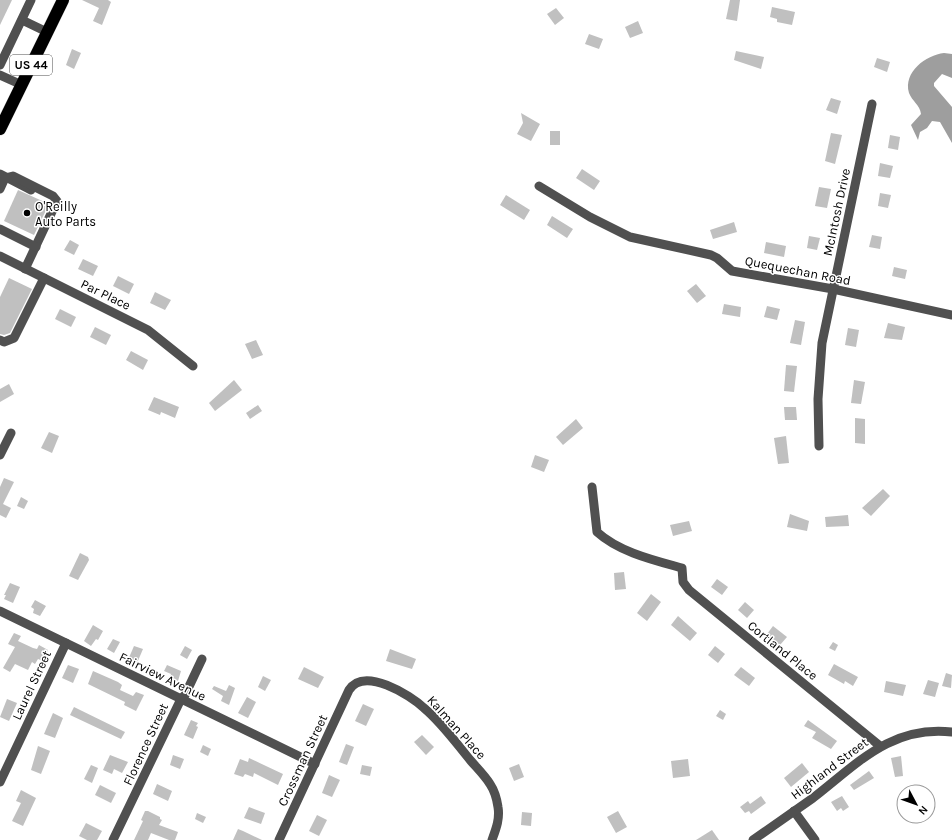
<svg xmlns="http://www.w3.org/2000/svg" width="952" height="840" viewBox="0 0 952 840" font-family="Karla,sans-serif">
	<style>
		.water { fill: #9e9e9e }
		.building { fill: #c0c0c0 }
		.lines { fill: none; stroke-linecap: round; stroke-linejoin: round }
		.highway-casing { stroke: #dbdbdb; stroke-width: 13 }
		.minor { stroke: #505050; stroke-width: 9 }
		.highway { stroke: #000; stroke-width: 12 }
		.poi-dot { fill: #000; stroke: #fff; stroke-width: 1.5 }
		.labels { text-anchor: middle; stroke-width: 3; stroke-linejoin: round; paint-order: stroke }
		.shield { fill: #fff; stroke: #4c4c4c; stroke-width: 1 }
		.shield-label { font-size: 12px; font-weight: bold; fill: #000 }
		.poi-label { font-size: 13px; fill: #000; stroke: #fff; text-anchor: start }
		.street-label { font-size: 13px; fill: #000; stroke: #fff }
	</style>
	<rect width="100%" height="100%" fill="#fff"/>
	<path class="water" d="M944 53 952 54V78L942 74 934 83V86L952 107V143L940 122 932 121 927 128 920 132 918 140 911 125 921 114C920 105 912 101 909 93 903 72 926 55 944 53Z"/>
	<g class="building">
		<polygon points="0,0 12,0 0,25"/>
		<polygon points="82,0 108,0 111,2 102,25 93,21 99,8"/>
		<polygon points="730,0 740,0 737,21 726,19"/>
		<polygon points="772,7 795,12 792,25 777,22 777,19 770,17"/>
		<polygon points="556,8 564,18 555,25 547,14"/>
		<polygon points="638,21 643,33 630,38 625,27"/>
		<polygon points="589,34 603,39 599,49 585,44"/>
		<polygon points="72,49 81,53 74,69 66,65"/>
		<polygon points="736,51 764,57 761,69 734,60"/>
		<polygon points="877,58 890,62 887,72 874,67"/>
		<polygon points="831,98 841,101 837,114 826,110"/>
		<polygon points="521,113 540,124 531,141 517,134 523,123"/>
		<rect x="550" y="131" width="10" height="14"/>
		<polygon points="831,133 842,135 835,164 825,161"/>
		<polygon points="890,135 900,137 898,150 888,148"/>
		<polygon points="880,163 893,166 890,178 878,176"/>
		<polygon points="582,169 600,181 594,190 576,178"/>
		<polygon points="819,187 831,189 827,208 815,206"/>
		<polygon points="18,190 49,204 34,235 4,221"/>
		<polygon points="880,193 891,195 888,208 878,206"/>
		<polygon points="506,195 530,210 524,220 500,205"/>
		<polygon points="552,216 573,229 567,238 547,225"/>
		<polygon points="734,222 737,232 713,239 710,230"/>
		<polygon points="872,235 882,237 880,249 869,247"/>
		<polygon points="809,236 820,238 817,250 807,248"/>
		<polygon points="70,240 79,245 74,255 64,250"/>
		<polygon points="766,242 786,246 784,257 764,253"/>
		<polygon points="83,259 98,266 93,276 78,269"/>
		<polygon points="894,267 907,270 905,279 892,276"/>
		<polygon points="118,276 134,284 129,294 113,286"/>
		<polygon points="9,278 32,289 10,333 4,335 0,334 0,297"/>
		<polygon points="696,284 706,296 697,303 687,291"/>
		<polygon points="155,292 171,300 165,310 150,303"/>
		<polygon points="724,304 741,307 740,317 722,314"/>
		<polygon points="767,306 780,309 777,320 764,317"/>
		<polygon points="60,309 76,317 71,327 55,319"/>
		<polygon points="795,320 805,322 801,345 790,343"/>
		<polygon points="888,323 905,327 902,340 884,338"/>
		<polygon points="95,327 111,335 106,345 90,337"/>
		<polygon points="848,328 859,330 856,347 845,345"/>
		<polygon points="256,340 263,355 252,359 245,344"/>
		<polygon points="131,351 148,360 143,370 126,360"/>
		<polygon points="786,365 797,366 794,392 784,391"/>
		<polygon points="234,380 242,390 215,411 209,403"/>
		<polygon points="854,380 865,382 861,404 851,403"/>
		<polygon points="9,384 14,394 0,402 0,389"/>
		<polygon points="154,397 179,407 175,418 161,412 160,415 148,410"/>
		<polygon points="258,405 262,411 250,419 246,413"/>
		<polygon points="784,407 796,407 797,420 785,420"/>
		<polygon points="855,418 865,419 865,444 855,443"/>
		<polygon points="576,419 583,428 563,445 556,437"/>
		<polygon points="49,432 59,436 52,453 41,448"/>
		<polygon points="786,436 789,463 778,464 774,438"/>
		<polygon points="535,455 549,460 544,472 531,467"/>
		<polygon points="4,478 14,482 3,504 11,508 6,518 0,515 0,487"/>
		<polygon points="883,489 890,496 871,516 862,508"/>
		<polygon points="21,497 28,501 24,509 17,506"/>
		<polygon points="790,514 809,521 807,531 787,527"/>
		<polygon points="848,515 849,526 826,527 825,517"/>
		<polygon points="689,521 692,531 673,536 670,525"/>
		<polygon points="80,553 88,557 89,560 78,580 69,576"/>
		<polygon points="624,572 626,589 615,590 614,573"/>
		<polygon points="717,579 728,587 722,595 711,587"/>
		<polygon points="10,583 20,587 13,603 4,599 6,595 4,595"/>
		<polygon points="651,594 661,602 647,621 637,613"/>
		<polygon points="35,600 46,606 40,616 33,613 34,609 31,607"/>
		<polygon points="745,602 754,610 747,618 738,610"/>
		<polygon points="678,616 697,633 690,641 671,625"/>
		<polygon points="93,625 103,631 98,640 96,639 91,646 84,641"/>
		<polygon points="773,626 787,637 780,645 767,634"/>
		<polygon points="14,633 21,636 18,641 33,648 37,649 39,645 48,650 43,661 38,659 35,664 32,662 28,670 15,664 10,672 3,668 15,647 8,644"/>
		<polygon points="113,639 120,642 114,653 107,649"/>
		<polygon points="833,642 838,645 835,651 829,648"/>
		<polygon points="134,646 143,649 137,663 128,660"/>
		<polygon points="185,646 192,650 187,659 180,655"/>
		<polygon points="715,646 725,654 718,663 708,655"/>
		<polygon points="390,649 416,659 412,669 386,661"/>
		<polygon points="834,664 858,677 853,686 845,681 844,684 828,675"/>
		<polygon points="68,665 79,669 73,683 62,678"/>
		<polygon points="167,665 181,671 178,681 170,677 171,674 164,671"/>
		<polygon points="304,667 324,677 318,688 298,679"/>
		<polygon points="741,667 755,678 749,686 734,675"/>
		<polygon points="93,671 118,682 122,685 120,690 133,696 136,692 144,695 136,711 124,705 125,702 88,684"/>
		<polygon points="946,673 952,675 951,688 942,686"/>
		<polygon points="263,676 271,680 265,691 258,687"/>
		<polygon points="928,680 939,683 935,697 923,694"/>
		<polygon points="886,681 906,685 903,696 884,692"/>
		<polygon points="229,685 235,688 229,705 221,701 223,696 212,689 214,686 226,691"/>
		<polygon points="247,697 256,702 248,718 238,713"/>
		<polygon points="7,699 17,703 9,721 0,717"/>
		<polygon points="363,704 374,709 366,726 355,721"/>
		<polygon points="74,707 125,732 121,739 70,715"/>
		<polygon points="720,710 726,714 723,720 716,716"/>
		<polygon points="53,713 63,718 55,738 44,734"/>
		<polygon points="191,720 198,723 196,726 198,727 193,739 184,735"/>
		<polygon points="808,720 837,741 831,749 812,738 816,732 804,726"/>
		<polygon points="422,735 434,747 426,755 414,742"/>
		<polygon points="346,744 354,747 347,765 339,762"/>
		<polygon points="203,745 211,749 208,756 200,752"/>
		<polygon points="38,746 50,751 41,774 31,770"/>
		<polygon points="110,755 128,762 122,773 114,769 112,774 103,770"/>
		<polygon points="173,755 184,759 180,769 170,765"/>
		<polygon points="901,756 903,776 895,777 891,758"/>
		<polygon points="249,758 283,774 278,785 254,773 253,777 245,774 243,777 234,774 240,759 248,762"/>
		<polygon points="688,759 690,776 673,778 671,761"/>
		<polygon points="802,763 809,772 791,787 784,778"/>
		<polygon points="519,764 524,777 514,781 509,768"/>
		<polygon points="91,765 98,768 92,783 84,779"/>
		<polygon points="362,765 372,767 370,776 360,774"/>
		<polygon points="869,771 874,778 854,790 850,785"/>
		<polygon points="329,775 340,780 332,797 322,793"/>
		<polygon points="157,784 172,791 168,801 153,794"/>
		<polygon points="100,785 116,793 111,803 95,795"/>
		<polygon points="21,790 36,798 23,826 12,821 21,803 16,801"/>
		<polygon points="761,796 766,803 751,814 749,811 745,813 740,807 748,801 750,804"/>
		<polygon points="842,796 849,807 843,811 841,808 837,811 831,802"/>
		<polygon points="249,807 265,813 261,824 244,818"/>
		<polygon points="145,811 148,811 160,817 160,819 162,820 159,825 178,832 175,840 169,840 151,833 148,840 134,840 143,821 141,820"/>
		<polygon points="618,811 627,827 616,833 607,817"/>
		<polygon points="522,812 532,813 531,826 521,825"/>
		<polygon points="197,813 206,817 203,823 195,819"/>
		<polygon points="317,815 327,820 319,836 309,831"/>
		<polygon points="86,823 102,831 97,840 87,840 79,836"/>
		<polygon points="238,829 243,831 262,840 233,840"/>
		<polygon points="712,830 719,840 696,840"/>
	</g>
	<g class="lines">
		<g class="highway-casing">
			<polyline id="highway" points="0,129 63,0"/>
		</g>
		<g class="minor">
			<polyline points="22,20 47,32"/>
			<polyline points="0,65 31,0"/>
			<polyline points="0,75 22,85"/>
			<polyline points="0,174 31,190"/>
			<polyline points="539,186 590,217 630,237 711,255 717,258 732,271 833,289 952,315"/>
			<polyline points="0,189 5,178 13,176 53,196 57,201 25,269"/>
			<polyline points="0,229 36,247"/>
			<polyline points="0,256 148,330 193,366"/>
			<polyline points="0,340 4,342 14,338 44,278"/>
			<polyline points="819,446 818,399 822,343 872,104"/>
			<polyline points="0,455 11,433"/>
			<path d="M592 487 597 532C619 552 653 560 682 568L683 582 689 590 880 746"/>
			<polyline points="0,611 315,764"/>
			<polyline points="0,782 66,643"/>
			<polyline points="794,811 815,840"/>
			<polyline points="113,840 181,699 185,695 202,659"/>
			<path d="M279 840 349 690C364 666 410 695 424 708 442 723 456 743 471 761 477 768 485 776 490 784 494 790 497 800 498 807 500 819 496 829 492 840"/>
			<path d="M753 840C773 826 793 812 813 798 857 764 891 725 952 732"/>
		</g>
		<use href="#highway" class="highway"/>
	</g>
	<circle class="poi-dot" cx="27" cy="213" r="4"/>
	<g class="labels">
		<rect class="shield" x="10" y="55" width="42" height="20" rx="3"/>
		<g class="shield-label">
			<text x="31" y="69">US 44</text>
		</g>
		<g class="poi-label">
			<text x="35" y="211">O'Reilly<tspan x="35" dy="15">Auto Parts</tspan></text>
		</g>
		<g class="street-label">
			<text transform="translate(836 212) rotate(-78)" y="5">McIntosh Drive</text>
			<text transform="translate(798 270) rotate(11)" y="5">Quequechan Road</text>
			<text transform="translate(106 294) rotate(26)" y="5">Par Place</text>
			<text transform="translate(783 650) rotate(39)" y="5">Cortland Place</text>
			<text transform="translate(163 676) rotate(26)" y="5">Fairview Avenue</text>
			<text transform="translate(31 685) rotate(-65)" y="5">Laurel Street</text>
			<text transform="translate(457 727) rotate(48)" y="5">Kalman Place</text>
			<text transform="translate(145 744) rotate(-65)" y="5">Florence Street</text>
			<text transform="translate(302 760) rotate(-65)" y="5">Crossman Street</text>
			<text transform="translate(829 768) rotate(-37)" y="5">Highland Street</text>
		</g>
	</g>
	<g transform="translate(916 804) rotate(131)"><circle r="19" fill="#ffffff" stroke="#999999"/>
	<path d="M0-3L7 15L0 10L-7 15Z" fill="#000000"/>
	<text y="-6" font-size="11" font-weight="bold" text-anchor="middle" fill="#000000">N</text>
	</g>
</svg>
